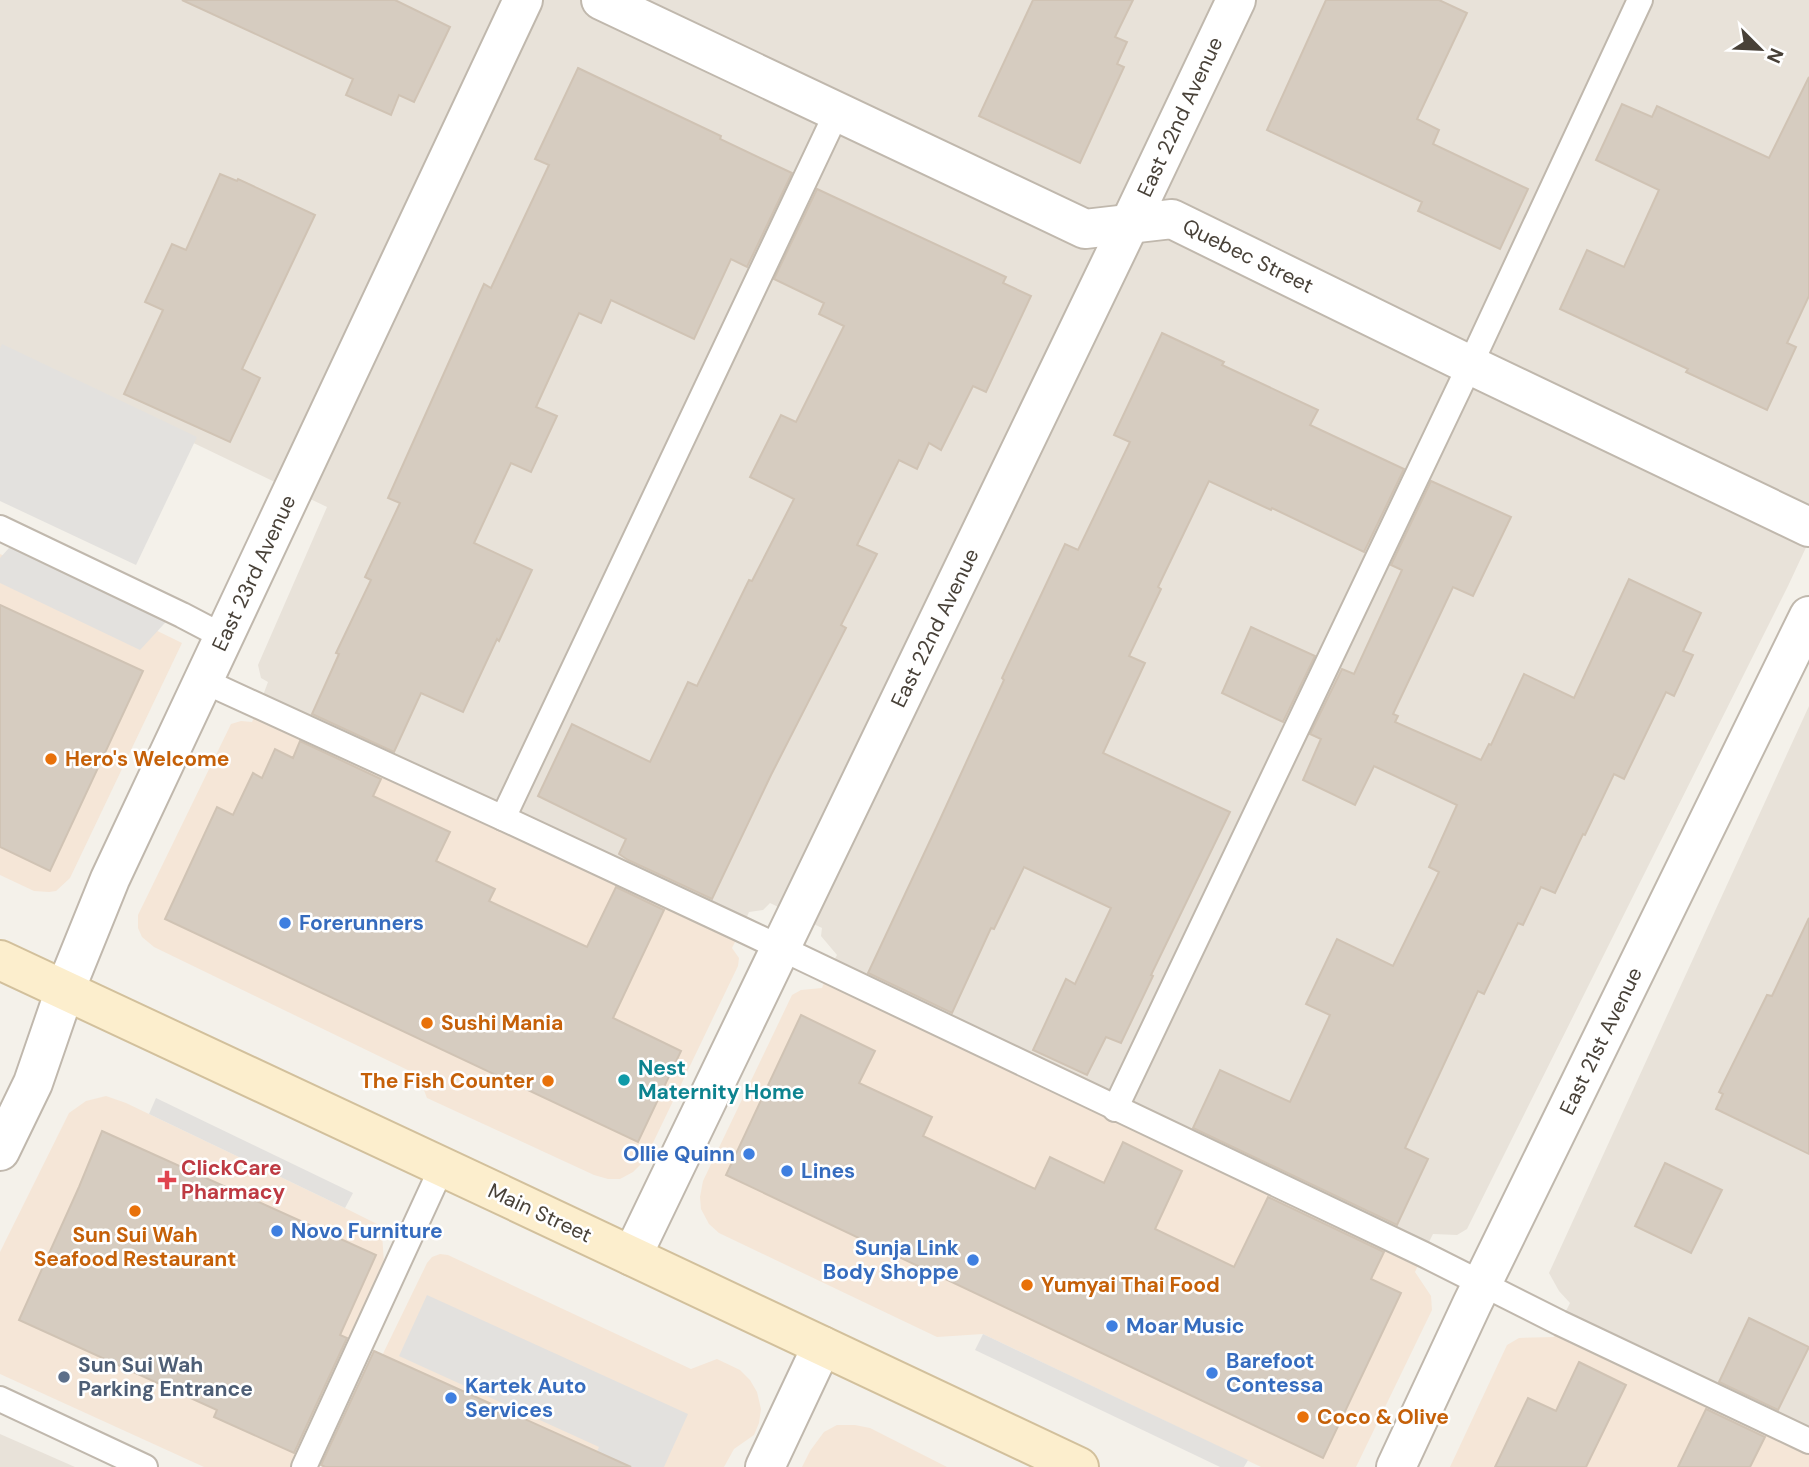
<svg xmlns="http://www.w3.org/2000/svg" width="1809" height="1467" viewBox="0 0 1809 1467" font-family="'DM Sans',sans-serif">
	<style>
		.residential { fill: #e8e2d9 }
		.commercial { fill: #f5e6d7 }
		.parking { fill: #e3e1de }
		.building { fill: #d6ccc0; stroke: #d0c3b4; stroke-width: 2 }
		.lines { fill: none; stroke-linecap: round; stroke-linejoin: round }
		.lane-casing { stroke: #c0b8ad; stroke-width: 28 }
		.street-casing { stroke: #c0b8ad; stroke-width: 42 }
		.secondary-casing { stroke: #d2c09c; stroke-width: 42 }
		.lane { stroke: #fff; stroke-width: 24 }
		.street { stroke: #fff; stroke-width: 38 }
		.secondary { stroke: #fceecd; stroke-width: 38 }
		.food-dot { fill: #e8710a; stroke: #fff; stroke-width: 2.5 }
		.shop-dot { fill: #3f7fe0; stroke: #fff; stroke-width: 2.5 }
		.culture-dot { fill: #0f9aa8; stroke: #fff; stroke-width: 2.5 }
		.health-dot { fill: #e0444e; stroke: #fff; stroke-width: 2.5 }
		.service-dot { fill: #5c6f8a; stroke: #fff; stroke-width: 2.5 }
		.labels { text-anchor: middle; stroke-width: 5; stroke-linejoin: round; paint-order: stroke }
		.street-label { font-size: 21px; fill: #484138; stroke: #fff }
		.food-label { font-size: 21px; font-weight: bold; fill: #c56008; stroke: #fff; text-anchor: start }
		.shop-label { font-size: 21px; font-weight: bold; fill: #366cbe; stroke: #fff; text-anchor: start }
		.culture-label { font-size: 21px; font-weight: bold; fill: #0d838f; stroke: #fff; text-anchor: start }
		.health-label { font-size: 21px; font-weight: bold; fill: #be3a42; stroke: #fff; text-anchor: start }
		.service-label { font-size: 21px; font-weight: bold; fill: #4e5e75; stroke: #fff; text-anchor: start }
	</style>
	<rect width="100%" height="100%" fill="#f4f1ea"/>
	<g class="residential">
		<polygon points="0,0 1809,0 1809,541 1788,586 1467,1229 1457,1235 1433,1234 1423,1254 828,972 837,955 821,936 822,928 770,903 763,910 749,912 741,930 259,706 268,682 261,678 258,665 327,507 0,350"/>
		<polygon points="1809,706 1809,1441 1560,1323 1570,1303 1559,1291 1549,1273"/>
		<polygon points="0,1434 75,1467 0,1467"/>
	</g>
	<g class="commercial">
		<polygon points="0,554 182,643 70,878 56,891 49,892 34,891 0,875"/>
		<polygon points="259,706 741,930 732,948 739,958 738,966 650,1149 644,1161 633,1172 620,1179 608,1179 594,1175 427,1098 418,1075 154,947 142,937 138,928 138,915 231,724 241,721 252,722"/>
		<polygon points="828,972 1423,1254 1415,1272 1431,1296 1432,1310 1356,1467 1261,1467 983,1334 937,1337 719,1233 709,1224 701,1209 700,1197 703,1181 792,995 801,990 822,988"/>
		<polygon points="106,1096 126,1103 345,1208 377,1224 382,1233 384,1264 292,1467 204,1467 0,1374 0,1252 69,1113 86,1101"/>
		<polygon points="440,1254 448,1255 691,1369 717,1359 740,1370 750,1380 757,1392 761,1409 759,1423 754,1435 734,1449 724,1467 328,1467 427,1263 432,1257"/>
		<polygon points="1560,1323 1809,1441 1809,1467 1450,1467 1507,1345 1519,1338 1554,1337"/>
		<polygon points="837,1425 855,1425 870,1428 947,1467 802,1467 810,1451 824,1432"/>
	</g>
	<g class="parking">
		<polygon points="2,344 197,437 136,565 0,501 0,349"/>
		<polygon points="19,537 175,612 140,650 0,583 0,558"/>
		<polygon points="156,1098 353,1193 345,1208 149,1114"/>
		<polygon points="427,1295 688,1414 664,1467 590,1467 599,1447 399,1356"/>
		<polygon points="983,1334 1248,1460 1244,1467 1220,1467 975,1350"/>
	</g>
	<g class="building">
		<polygon points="182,0 395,0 450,27 414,102 399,95 391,115 346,95 353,79"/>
		<polygon points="1033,0 1133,0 1115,37 1127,42 1117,64 1124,67 1080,163 979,116"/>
		<polygon points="1326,0 1439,0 1467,13 1417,119 1439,130 1433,144 1528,189 1500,249 1418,211 1422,202 1267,130"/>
		<polygon points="578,68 721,136 720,139 792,173 747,267 731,259 694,339 611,300 601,323 579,313 536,407 557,416 531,472 511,463 474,543 532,570 499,641 497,639 463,712 421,693 394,752 312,714 339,654 336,653 371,580 365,577 400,503 388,498 484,284 491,288 549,165 535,159"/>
		<polygon points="1809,77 1809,296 1787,343 1796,347 1767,410 1686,372 1688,369 1560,309 1587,250 1624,267 1659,190 1596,160 1622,104 1652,117 1657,106 1769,158"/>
		<polygon points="220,174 237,181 238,179 315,215 242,369 260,378 230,442 124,394 163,310 145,302 172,244 186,250"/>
		<polygon points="817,189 1006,277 1003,283 1031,296 986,392 973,386 941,450 929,443 917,469 899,460 857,545 877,554 841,625 846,628 771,775 712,899 628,860 619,854 626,839 538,796 572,724 650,762 688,682 697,686 749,580 752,581 794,499 750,477 781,415 796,422 844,326 819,314 824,303 774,279"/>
		<polygon points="1162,333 1224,362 1222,365 1318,410 1310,425 1404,469 1364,552 1272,508 1271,510 1209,481 1158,587 1161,589 1129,656 1145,663 1103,753 1230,812 1151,975 1153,976 1121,1043 1106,1037 1087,1075 1033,1050 1066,979 1075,984 1111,908 1024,867 994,929 991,928 952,1013 868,973 937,826 1004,680 1002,678 1065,544 1078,550 1130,442 1114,435"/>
		<polygon points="1431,481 1511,517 1473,596 1453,587 1393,714 1398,716 1395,722 1481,760 1489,744 1491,745 1524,674 1574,698 1629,579 1701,613 1683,651 1693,655 1674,696 1666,692 1624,779 1614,774 1585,835 1583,834 1555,893 1541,887 1523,925 1518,923 1484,994 1478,991 1405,1148 1428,1159 1397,1225 1193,1128 1220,1070 1290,1102 1330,1015 1306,1004 1337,939 1393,966 1439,872 1429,867 1457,805 1374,766 1355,805 1303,780 1321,739 1310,734 1342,669 1354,674 1402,570 1391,565"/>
		<polygon points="0,605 143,671 50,871 0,847"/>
		<polygon points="1251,627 1315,656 1283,722 1222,693"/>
		<polygon points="300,741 381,779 373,796 450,832 436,861 495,889 489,901 587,947 616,887 664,910 613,1018 681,1051 638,1142 165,919 217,807 233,815 253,773 262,778 275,749 293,758"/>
		<polygon points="1809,918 1809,1154 1716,1109 1723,1094 1719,1092 1767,995 1772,996"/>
		<polygon points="801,1015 875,1051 859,1083 932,1117 923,1136 1035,1189 1050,1157 1104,1183 1123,1142 1182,1171 1155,1229 1234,1267 1268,1197 1384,1252 1371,1279 1401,1293 1323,1458 726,1175"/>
		<polygon points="102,1131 376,1255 340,1335 347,1338 294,1453 214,1417 217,1410 19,1320 79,1187"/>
		<polygon points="1665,1163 1722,1190 1691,1253 1635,1226"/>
		<polygon points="1749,1318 1809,1347 1778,1410 1719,1382"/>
		<polygon points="374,1351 631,1467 325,1467 321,1465"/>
		<polygon points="1579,1362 1626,1385 1586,1467 1495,1467 1528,1398 1556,1411"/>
		<polygon points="1706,1409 1765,1437 1750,1467 1678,1467"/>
	</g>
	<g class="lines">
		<g class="lane-casing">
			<g id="lane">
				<polyline points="0,528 182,615 224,637"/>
				<polyline points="204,681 503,818 745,931 1423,1254 1560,1323 1809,1441"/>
				<polyline points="503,818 837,112"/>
				<polyline points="1115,1109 1470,365 1640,0"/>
				<polyline points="0,1399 145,1467"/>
				<polyline points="304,1467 442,1167"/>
			</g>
		</g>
		<g class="street-casing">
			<g id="street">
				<polyline points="601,0 1085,229 1172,219 1470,365 1809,527"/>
				<polyline points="0,1151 33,1083 65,990 110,879 523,0"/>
				<polyline points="632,1256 1130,223 1236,0"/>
				<polyline points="765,1467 822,1346"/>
				<polyline points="1396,1467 1472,1304 1809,616"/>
			</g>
		</g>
		<g class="secondary-casing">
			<path id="secondary" d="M0 960C361 1126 719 1299 1079 1467"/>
		</g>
		<use href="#lane" class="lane"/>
		<use href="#street" class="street"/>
		<use href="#secondary" class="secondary"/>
	</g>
	<g class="food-dot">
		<circle cx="51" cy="759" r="7"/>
		<circle cx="427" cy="1023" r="7"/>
		<circle cx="548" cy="1081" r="7"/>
		<circle cx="135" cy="1211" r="7"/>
		<circle cx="1027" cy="1285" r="7"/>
		<circle cx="1303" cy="1417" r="7"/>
	</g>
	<g class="shop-dot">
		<circle cx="285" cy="923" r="7"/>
		<circle cx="749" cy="1154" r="7"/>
		<circle cx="787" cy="1171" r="7"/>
		<circle cx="277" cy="1231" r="7"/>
		<circle cx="973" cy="1260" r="7"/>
		<circle cx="1112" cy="1326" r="7"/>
		<circle cx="1212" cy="1373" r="7"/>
		<circle cx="451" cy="1398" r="7"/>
	</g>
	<circle class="culture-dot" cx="624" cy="1080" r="7"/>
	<path class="health-dot" d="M163.5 1169.5h7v7h7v7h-7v7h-7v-7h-7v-7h7z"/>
	<circle class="service-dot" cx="64" cy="1377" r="7"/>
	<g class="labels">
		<g class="street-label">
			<text transform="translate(1180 117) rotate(-65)" y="7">East 22nd Avenue</text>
			<text transform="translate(1248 256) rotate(26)" y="7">Quebec Street</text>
			<text transform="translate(254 573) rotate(-65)" y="7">East 23rd Avenue</text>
			<text transform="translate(935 628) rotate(-64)" y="7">East 22nd Avenue</text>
			<text transform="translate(1601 1041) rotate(-64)" y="7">East 21st Avenue</text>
			<text transform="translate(540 1213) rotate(25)" y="7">Main Street</text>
		</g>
		<g class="food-label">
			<text x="65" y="766">Hero's Welcome</text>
			<text x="441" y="1030">Sushi Mania</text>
			<text x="534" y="1088" text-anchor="end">The Fish Counter</text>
			<text x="135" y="1242" text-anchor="middle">Sun Sui Wah<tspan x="135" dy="24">Seafood Restaurant</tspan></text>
			<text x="1041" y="1292">Yumyai Thai Food</text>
			<text x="1317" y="1424">Coco &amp; Olive</text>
		</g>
		<g class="shop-label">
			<text x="299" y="930">Forerunners</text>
			<text x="735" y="1161" text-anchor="end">Ollie Quinn</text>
			<text x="801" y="1178">Lines</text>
			<text x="291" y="1238">Novo Furniture</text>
			<text x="959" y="1255" text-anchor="end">Sunja Link<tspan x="959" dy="24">Body Shoppe</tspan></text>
			<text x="1126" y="1333">Moar Music</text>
			<text x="1226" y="1368">Barefoot<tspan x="1226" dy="24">Contessa</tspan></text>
			<text x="465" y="1393">Kartek Auto<tspan x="465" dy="24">Services</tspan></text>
		</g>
		<g class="culture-label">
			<text x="638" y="1075">Nest<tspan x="638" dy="24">Maternity Home</tspan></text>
		</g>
		<g class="health-label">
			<text x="181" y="1175">ClickCare<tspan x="181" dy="24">Pharmacy</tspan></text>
		</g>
		<g class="service-label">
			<text x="78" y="1372">Sun Sui Wah<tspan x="78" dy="24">Parking Entrance</tspan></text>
		</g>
	</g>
	<g transform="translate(1760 49) rotate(114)" stroke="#ffffff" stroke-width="5" paint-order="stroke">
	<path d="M0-5L12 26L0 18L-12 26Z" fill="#484138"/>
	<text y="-10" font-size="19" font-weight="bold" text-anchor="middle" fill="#484138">N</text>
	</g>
</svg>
